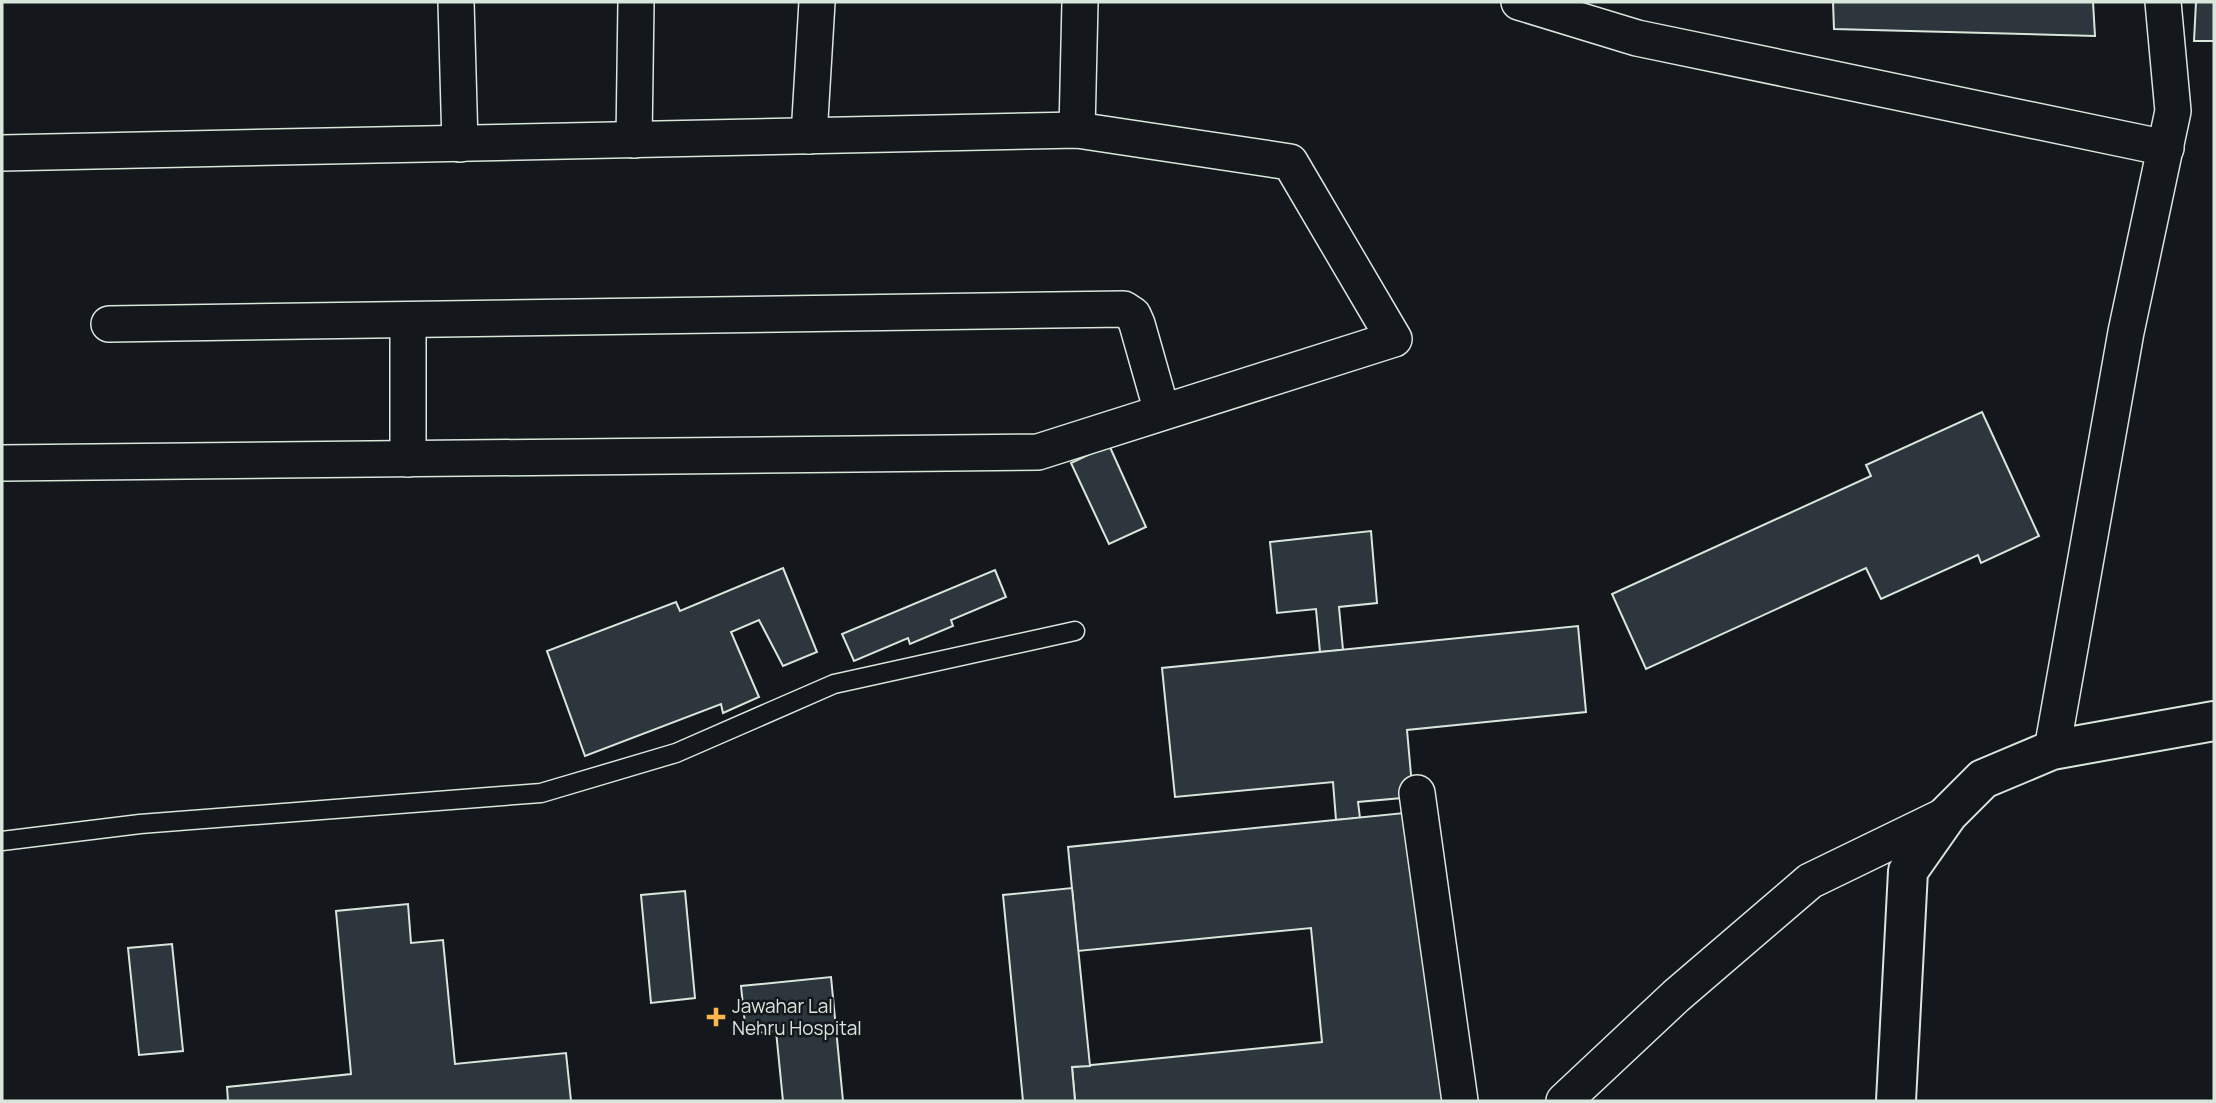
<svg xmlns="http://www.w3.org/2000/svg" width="2216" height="1103" viewBox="0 0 2216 1103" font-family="Manrope,sans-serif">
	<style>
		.building { fill: #2c363c; stroke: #d8e6dc; stroke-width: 2 }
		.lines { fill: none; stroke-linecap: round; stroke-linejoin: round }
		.service-casing { stroke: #d8e6dc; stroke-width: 21 }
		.minor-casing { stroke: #d8e6dc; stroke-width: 38 }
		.tertiary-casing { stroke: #d8e6dc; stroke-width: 42 }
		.service { stroke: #14181c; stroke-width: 18 }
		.minor { stroke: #14181c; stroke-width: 35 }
		.tertiary { stroke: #14181c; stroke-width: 38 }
		.poi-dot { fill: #ffb74d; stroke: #14181c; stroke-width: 2.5 }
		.labels { text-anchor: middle; stroke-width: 5; stroke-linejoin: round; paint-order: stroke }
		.poi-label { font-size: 19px; fill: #d8e6dc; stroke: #14181c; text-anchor: start }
	</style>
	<rect width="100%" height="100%" fill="#14181c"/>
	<g class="building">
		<polygon points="1833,2 2093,2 2095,36 1834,29"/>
		<polygon points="2196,2 2214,2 2214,41 2194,41"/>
		<polygon points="1982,412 2039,536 1981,563 1978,555 1881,599 1866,568 1646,669 1612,594 1871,476 1866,465"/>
		<polygon points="1109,445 1146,527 1109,544 1071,463"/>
		<polygon points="1371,531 1377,603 1339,607 1343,650 1320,652 1316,609 1277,613 1270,542"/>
		<polygon points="783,568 817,652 783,666 759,620 731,632 759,697 723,713 721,704 585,756 547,651 676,602 680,611"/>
		<polygon points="995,570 1006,597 951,620 953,626 910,644 908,638 854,661 842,634"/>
		<polygon points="1578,626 1586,712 1407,730 1413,797 1358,802 1360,818 1336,820 1333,782 1175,797 1162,668"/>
		<polygon points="1414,812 1443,1101 1075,1101 1072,1067 1322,1042 1311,928 1078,951 1068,847"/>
		<polygon points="1072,888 1090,1066 1072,1067 1075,1101 1023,1101 1003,895"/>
		<polygon points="685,891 695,998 651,1003 641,895"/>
		<polygon points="408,904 411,943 443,940 455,1064 566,1053 571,1101 228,1101 227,1087 351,1074 336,911"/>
		<polygon points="172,944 183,1051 139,1055 128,948"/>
		<polygon points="831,977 843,1101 783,1101 776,1031 746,1034 741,986"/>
	</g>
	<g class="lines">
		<g class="service-casing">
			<polyline id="service" points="2,841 140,824 541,793 676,753 834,684 1075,631"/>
		</g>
		<g class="minor-casing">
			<g id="minor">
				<polyline points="456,2 460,144"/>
				<polyline points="1519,2 1637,38 2166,148"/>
				<polyline points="1077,130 1080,2"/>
				<polyline points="809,136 817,2"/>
				<polyline points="634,140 636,2"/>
				<polyline points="2,153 1077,130 1290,162 1394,339 1038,452 2,463"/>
				<polyline points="109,324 1124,309 1133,315 1137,324 1162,412"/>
				<polyline points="408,459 408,320"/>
				<polyline points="2052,750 2126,332 2173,111 2163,2"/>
				<polyline points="1417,793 1460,1101"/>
				<polyline points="1564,1101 1676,996 1810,881 1948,814"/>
			</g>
		</g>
		<g class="tertiary-casing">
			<polyline id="tertiary" points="1896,1101 1908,871 1948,814 1983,779 2052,750 2214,721"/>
		</g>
		<use href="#service" class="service"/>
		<use href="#minor" class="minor"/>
		<use href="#tertiary" class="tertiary"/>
	</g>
	<path class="poi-dot" d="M712.5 1006.5h7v7h7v7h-7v7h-7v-7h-7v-7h7z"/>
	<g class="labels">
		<g class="poi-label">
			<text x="732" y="1013">Jawahar Lal<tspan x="732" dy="22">Nehru Hospital</tspan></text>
		</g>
	</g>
	<rect width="2216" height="1103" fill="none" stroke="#d8e6dc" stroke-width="7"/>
</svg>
